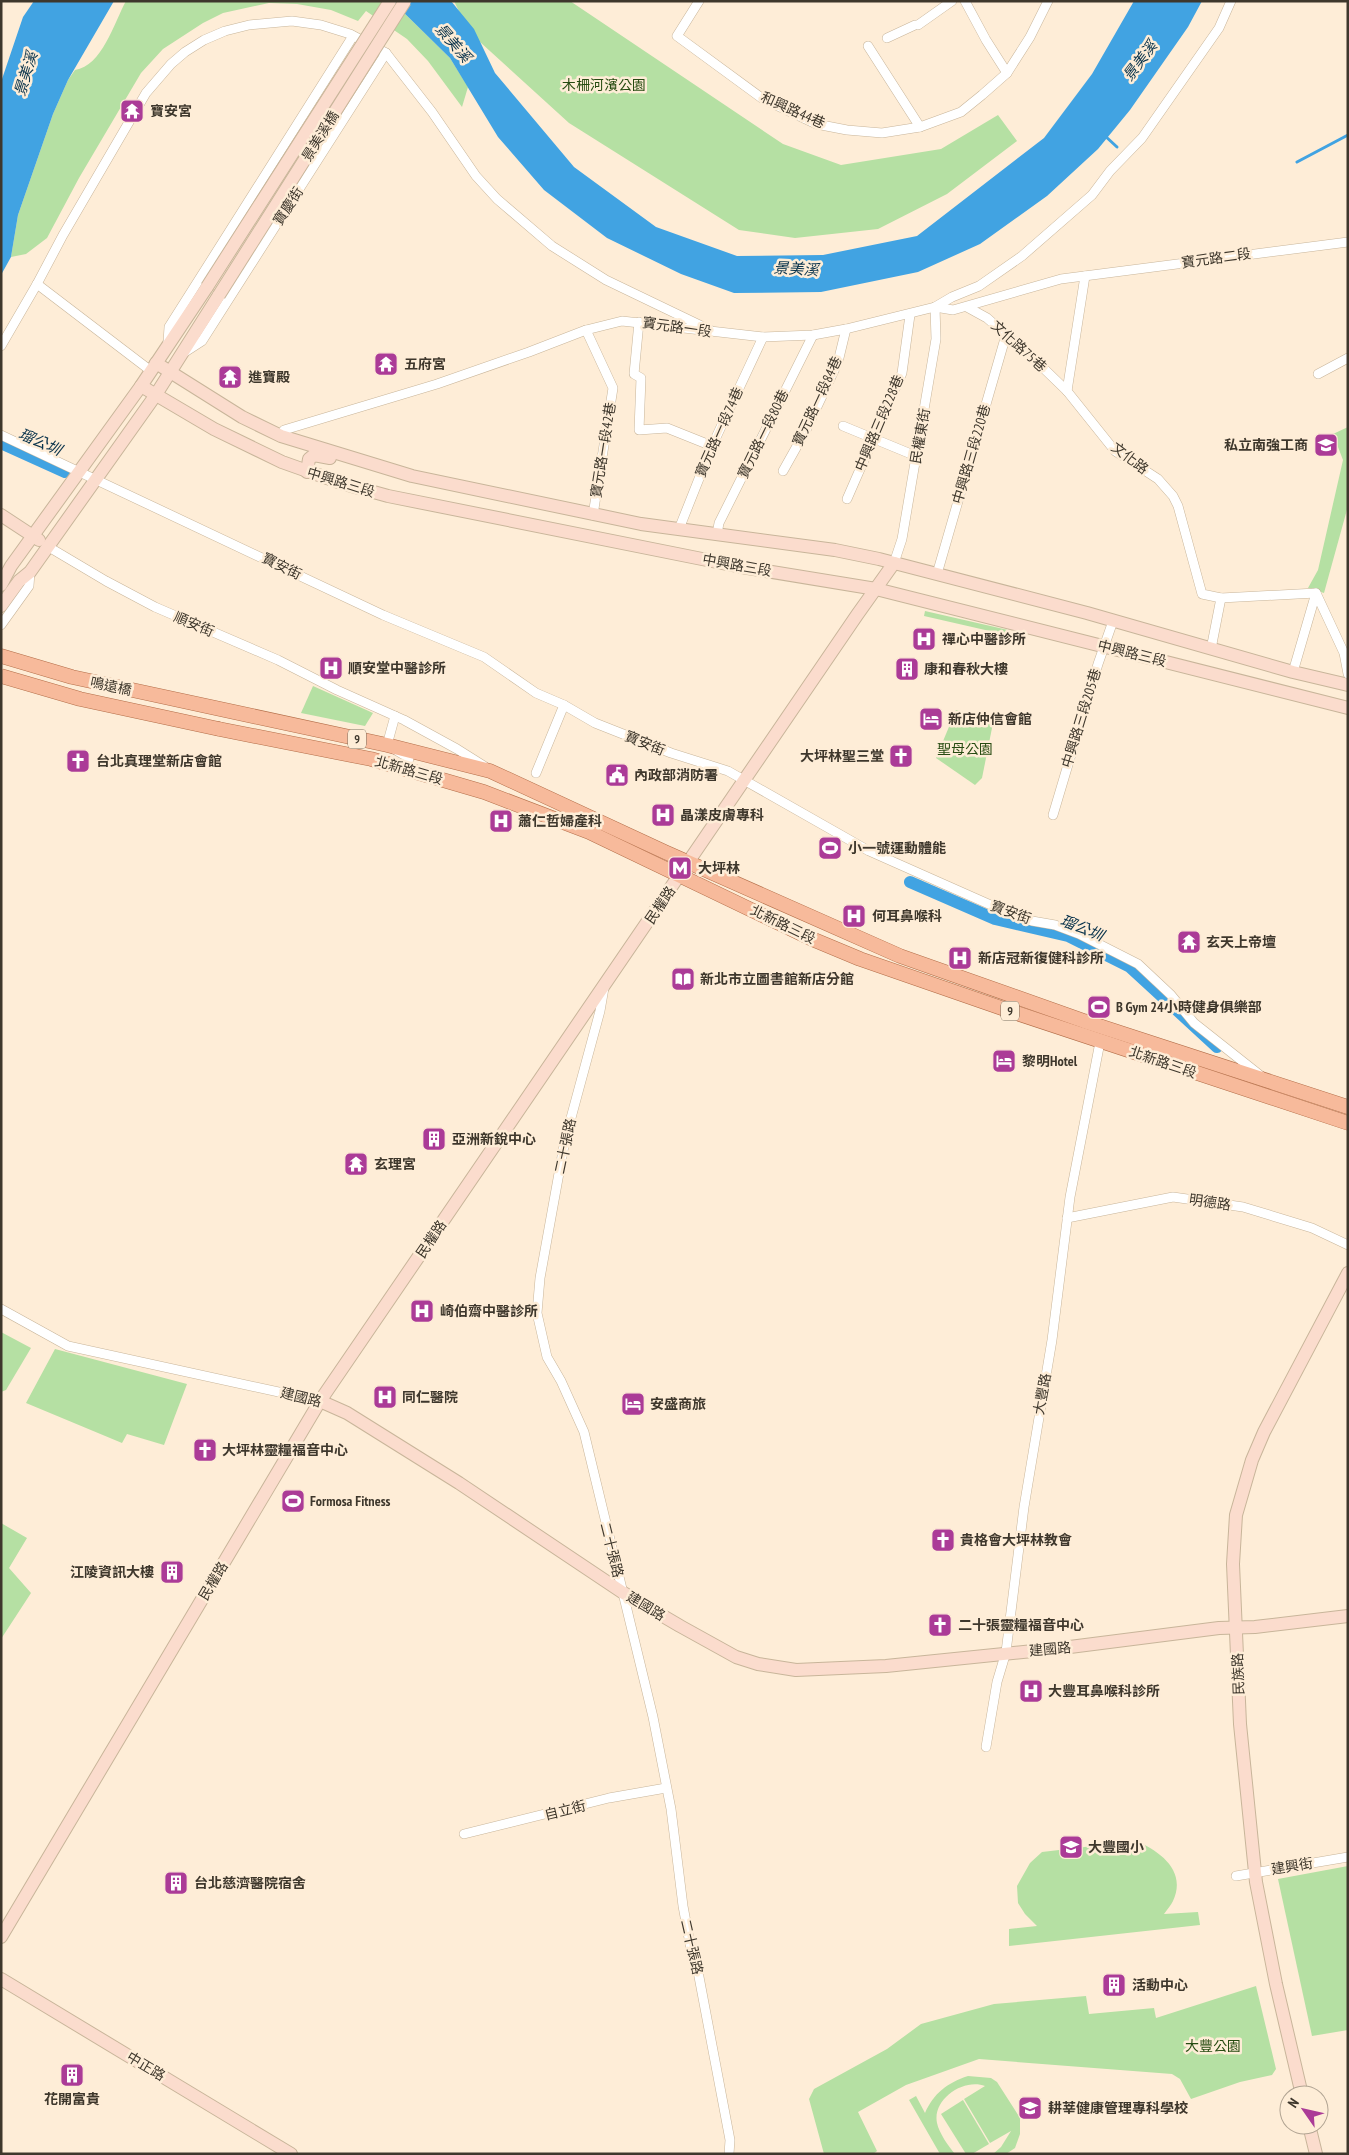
<svg xmlns="http://www.w3.org/2000/svg" width="1349" height="2155" viewBox="0 0 1349 2155" font-family="'PT Sans Narrow','Noto Sans TC',sans-serif">
	<style>
		.green { fill: #b5e0a3 }
		.water { fill: #41a3e2 }
		.lines { fill: none; stroke-linecap: round; stroke-linejoin: round }
		.stream { stroke: #41a3e2; stroke-width: 3 }
		.canal { stroke: #41a3e2; stroke-width: 12 }
		.street-casing { stroke: #c8b59a; stroke-width: 10 }
		.secondary-casing { stroke: #c8b59a; stroke-width: 14 }
		.primary-casing { stroke: #b36e49; stroke-width: 15 }
		.street { stroke: #fff; stroke-width: 9 }
		.secondary { stroke: #fbdccd; stroke-width: 12 }
		.primary { stroke: #f7ba9b; stroke-width: 14 }
		.secondary-bridge-casing { stroke: #c8b59a; stroke-width: 14; stroke-linecap: butt }
		.primary-bridge-casing { stroke: #b36e49; stroke-width: 15; stroke-linecap: butt }
		.secondary-bridge { stroke: #fbdccd; stroke-width: 12 }
		.primary-bridge { stroke: #f7ba9b; stroke-width: 14 }
		.labels { text-anchor: middle; stroke-width: 5; stroke-linejoin: round; paint-order: stroke }
		.shield { fill: #feedd7; stroke: #786e5f; stroke-width: 1 }
		.shield-label { font-size: 12px; font-weight: bold; fill: #3e372c }
		.park-label { font-size: 14px; fill: #264b11; stroke: #feedd7 }
		.street-label { font-size: 14px; fill: #3e372c; stroke: #feedd7 }
		.poi-label { font-size: 14px; font-weight: bold; fill: #3e372c; stroke: #feedd7; text-anchor: start }
		.water-label { font-size: 15px; font-style: italic; fill: #08324b; stroke: #feedd7 }
	</style>
	<rect width="100%" height="100%" fill="#feedd7"/>
	<g class="green">
		<path d="M126 1H387L395 4 450 58 468 87 462 107 428 61 407 39 366 11 358 21 331 10 297 4 269 3 223 13 203 23 163 49 141 73 79 178 47 238 26 254 11 257 18 215 53 114 68 80 75 70C102 66 114 23 126 1Z"/>
		<polygon points="454,1 570,1 783,144 841,165 941,149 998,115 1017,141 947,194 878,229 795,238 739,230 569,123 469,32"/>
		<polygon points="1348,427 1348,506 1324,593 1308,588 1318,570 1343,460 1333,434"/>
		<polygon points="925,611 1008,630 1007,635 924,616"/>
		<polygon points="313,686 373,713 365,726 301,713"/>
		<polygon points="956,710 994,718 982,778 975,785 936,758"/>
		<polygon points="1,1332 31,1348 6,1390 1,1392"/>
		<polygon points="55,1349 187,1384 164,1445 127,1434 122,1443 26,1403"/>
		<polygon points="1,1523 27,1538 9,1568 31,1593 1,1639"/>
		<path d="M1136 1841C1160 1851 1187 1871 1173 1901 1171 1905 1167 1910 1164 1914L1198 1912 1200 1925 1009 1946V1929L1037 1926 1025 1914 1018 1903 1017 1886 1030 1863 1042 1852Z"/>
		<polygon points="1348,1866 1348,2030 1312,2036 1278,1879"/>
		<polygon points="1256,1986 1276,2069 1272,2075 1240,2082 1191,2099 1180,2079 1172,2074 979,2059 906,2085 858,2112 877,2151 873,2154 824,2154 809,2099 814,2089 887,2049 921,2024 994,2004 1086,1996 1089,2014 1154,2008 1156,2018"/>
		<path d="M968 2076 991 2078 997 2082 1020 2118V2134L1015 2148 1006 2154H993L1001 2147 1011 2131 990 2143 964 2099 985 2086C964 2078 932 2099 937 2123 939 2133 949 2147 955 2154H940L909 2100 916 2096 925 2113C934 2093 947 2083 968 2076Z"/>
		<polygon points="963,2100 989,2144 972,2154 966,2154 941,2114"/>
	</g>
	<g class="water">
		<polygon points="34,1 114,1 68,80 53,114 18,215 11,257 1,275 1,82 23,17"/>
		<polygon points="387,1 451,1 474,29 495,73 574,167 656,227 737,256 823,255 917,236 1044,138 1092,74 1134,1 1202,1 1188,27 1130,110 1098,149 1047,196 980,244 918,272 821,292 734,293 681,274 607,238 544,190 498,137 450,58 395,4"/>
	</g>
	<g class="lines">
		<g class="stream">
			<polyline points="1104,135 1117,147"/>
			<polyline points="1297,162 1348,135"/>
		</g>
		<g class="canal">
			<polyline points="1,443 65,472"/>
			<polyline points="910,882 995,919 1068,936 1130,967 1217,1047"/>
		</g>
		<g class="street-casing">
			<g id="street">
				<polyline points="699,1 677,36 763,99 816,124 847,130 882,133 920,127 961,112 982,95 1007,73 1030,37 1048,1"/>
				<polyline points="965,1 986,40 1007,73"/>
				<polyline points="918,25 952,1"/>
				<polyline points="887,38 915,25"/>
				<polyline points="868,46 920,127"/>
				<polyline points="37,284 151,371"/>
				<polyline points="935,307 952,297 979,286 1022,256 1092,195 1110,171 1142,138 1219,28 1231,1"/>
				<polyline points="967,307 987,318 1035,360 1067,391 1115,451 1158,479 1173,496 1178,506 1202,594 1221,598 1211,649"/>
				<polyline points="639,322 634,374 641,378 639,430 667,428 712,446"/>
				<polyline points="586,330 613,388 593,515"/>
				<polyline points="168,342 169,327 353,36"/>
				<polyline points="1,346 37,284 63,235 146,93 171,64 185,52 204,40 225,31 249,25 292,21 321,25 350,34 386,53 432,112 476,176 497,199 552,246 606,280 710,330"/>
				<polyline points="185,352 202,341 386,53"/>
				<polyline points="1318,374 1348,358"/>
				<polyline points="1067,391 1085,276"/>
				<polyline points="843,426 911,454 917,453"/>
				<polyline points="1,435 383,615 484,657 536,693 564,705 595,723 671,753 728,771 869,851 1011,914 1032,921 1055,925 1079,934 1138,964 1171,995 1194,1023 1261,1076"/>
				<polyline points="281,436 284,430 437,384 529,352 586,330 622,321 763,337 813,335 846,329 935,307 953,310 1061,279 1348,242"/>
				<polyline points="783,471 806,430 838,362 846,329"/>
				<polyline points="847,499 902,373 910,315"/>
				<polyline points="679,529 712,446 763,337"/>
				<polyline points="717,534 719,523 813,335"/>
				<polyline points="47,546 106,581 155,607 278,660 337,690 404,720 457,749 484,766"/>
				<polyline points="894,563 902,539 936,339 935,307"/>
				<polyline points="937,574 1006,335"/>
				<polyline points="1221,598 1316,593"/>
				<polyline points="1,625 29,586 30,572"/>
				<polyline points="1293,672 1316,593 1344,653 1348,674"/>
				<polyline points="395,716 387,745 409,758 407,768"/>
				<polyline points="536,773 564,705"/>
				<polyline points="1053,815 1098,664 1113,621"/>
				<polyline points="604,988 600,1011 565,1140 540,1278 537,1313 547,1357 561,1381 584,1432 653,1717 671,1809 683,1906 691,1949 696,1961 730,2140 729,2154"/>
				<polyline points="1067,1218 1173,1197 1243,1207 1312,1228 1348,1245"/>
				<polyline points="1,1309 68,1346 320,1401"/>
				<polyline points="986,1747 997,1682 1006,1652 1024,1507 1052,1340 1070,1197 1100,1042"/>
				<polyline points="464,1834 609,1798 666,1788"/>
				<polyline points="1236,1876 1348,1857"/>
			</g>
		</g>
		<g class="secondary-casing">
			<g id="secondary">
				<polyline points="156,363 242,417 281,436 412,476 641,524 835,550 879,559 1087,613 1293,672 1348,685"/>
				<polyline points="141,386 214,429 282,462 341,483 388,496 742,567 876,589 1348,708"/>
				<polyline points="307,472 309,459 314,455 330,458"/>
				<polyline points="1,515 39,540"/>
				<polyline points="1,585 11,566 141,386 207,287"/>
				<polyline points="1,606 19,581 30,572 155,396 219,295"/>
				<polyline points="320,1401 347,1413 459,1483 622,1592 680,1626 736,1657 758,1664 796,1670 886,1666 1062,1648 1219,1628 1255,1627 1348,1616"/>
				<polyline points="1,1937 320,1401 857,615 894,563"/>
				<polyline points="1,1979 291,2154"/>
				<polyline points="1302,2095 1276,1984 1256,1882 1240,1724 1233,1564 1236,1515 1252,1460 1264,1432 1348,1273"/>
				<polyline points="1309,2125 1316,2154"/>
			</g>
		</g>
		<g class="primary-casing">
			<g id="primary">
				<polyline points="1,656 72,677 387,745 490,771 665,852 900,956 1084,1021 1348,1107"/>
				<polyline points="219,729 371,759 484,792 589,832 812,939 860,959 1010,1011 1348,1123"/>
			</g>
		</g>
		<use href="#street" class="street"/>
		<use href="#secondary" class="secondary"/>
		<use href="#primary" class="primary"/>
		<g class="secondary-bridge-casing">
			<g id="secondary-bridge">
				<polyline points="207,287 390,1"/>
				<polyline points="219,295 405,1"/>
			</g>
		</g>
		<g class="primary-bridge-casing">
			<polyline id="primary-bridge" points="1,676 80,699 219,729"/>
		</g>
		<use href="#secondary-bridge" class="secondary-bridge"/>
		<use href="#primary-bridge" class="primary-bridge"/>
	</g>
	<defs>
		<g id="temple-square" transform="scale(1.25)"><rect x="-9" y="-9" width="18" height="18" rx="4" fill="#ab3b97" stroke="#feedd7"/><path d="M0-6L5-2H3V0L6.5 2.5H4V6H1.5V3h-3V6H-4V2.5H-6.5L-3 0V-2H-5Z" fill="#fff"/></g>
		<g id="school-square" transform="scale(1.25)"><rect x="-9" y="-9" width="18" height="18" rx="4" fill="#ab3b97" stroke="#feedd7"/><path d="M0-5L7-2L0 1L-7-2ZM-4 1L0 2.5L4 1V4Q0 6-4 4Z" fill="#fff"/></g>
		<g id="hospital-square" transform="scale(1.25)"><rect x="-9" y="-9" width="18" height="18" rx="4" fill="#ab3b97" stroke="#feedd7"/><path d="M-5-5h3v3.5h4V-5h3V5h-3V1.5h-4V5h-3Z" fill="#fff"/></g>
		<g id="building-square" transform="scale(1.25)"><rect x="-9" y="-9" width="18" height="18" rx="4" fill="#ab3b97" stroke="#feedd7"/><path d="M-4-6H4V6H1V3H-1V6H-4ZM-2.5-4.3h1.7v1.8h-1.7ZM.8-4.3h1.7v1.8H.8ZM-2.5-1h1.7V.8h-1.7ZM.8-1h1.7V.8H.8Z" fill="#fff"/></g>
		<g id="hotel-square" transform="scale(1.25)"><rect x="-9" y="-9" width="18" height="18" rx="4" fill="#ab3b97" stroke="#feedd7"/><path d="M-6-4.5h1.5V1H6V5H4.5V3h-9V5H-6ZM-4 0a1.8 1.8 0 1 1 3.6 0ZM.5 0V-2.5h3Q6-2.5 6 0Z" fill="#fff"/></g>
		<g id="church-square" transform="scale(1.25)"><rect x="-9" y="-9" width="18" height="18" rx="4" fill="#ab3b97" stroke="#feedd7"/><path d="M-1.2-6h2.4v3.5h3.3v2.4h-3.3V6h-2.4V-.1h-3.3v-2.4h3.3Z" fill="#fff"/></g>
		<g id="civic-square" transform="scale(1.25)"><rect x="-9" y="-9" width="18" height="18" rx="4" fill="#ab3b97" stroke="#feedd7"/><path d="M-.6-6.5H3V-4.5H.6V-3L4-1V1h2V6H-6V1h2V-1L-.6-3ZM-1.2 2.5V6h2.4V2.5Z" fill="#fff"/></g>
		<g id="stadium-square" transform="scale(1.25)"><rect x="-9" y="-9" width="18" height="18" rx="4" fill="#ab3b97" stroke="#feedd7"/><path d="M0-5a6.5 5 0 1 0 0 10a6.5 5 0 1 0 0-10ZM-3.5-1.8h7v3.6h-7Z" fill="#fff"/></g>
		<g id="metro-square" transform="scale(1.25)"><rect x="-9" y="-9" width="18" height="18" rx="4" fill="#ab3b97" stroke="#feedd7"/><path d="M-5.5 5V-5H-3L0 0L3-5H5.5V5H3V-.5L0 4L-3-.5V5Z" fill="#fff"/></g>
		<g id="library-square" transform="scale(1.25)"><rect x="-9" y="-9" width="18" height="18" rx="4" fill="#ab3b97" stroke="#feedd7"/><path d="M-6-4Q-3-5.5-.7-3.5V5Q-3 3-6 4ZM6-4Q3-5.5 .7-3.5V5Q3 3 6 4Z" fill="#fff"/></g>
		<g id="university-square" transform="scale(1.25)"><rect x="-9" y="-9" width="18" height="18" rx="4" fill="#ab3b97" stroke="#feedd7"/><path d="M0-5L7-2L0 1L-7-2ZM-4 1L0 2.5L4 1V4Q0 6-4 4Z" fill="#fff"/></g>
	</defs>
	<g fill-rule="evenodd">
		<use href="#temple-square" x="132" y="111"/>
		<use href="#temple-square" x="386" y="364"/>
		<use href="#temple-square" x="230" y="377"/>
		<use href="#school-square" x="1326" y="445"/>
		<use href="#hospital-square" x="924" y="639"/>
		<use href="#hospital-square" x="331" y="668"/>
		<use href="#building-square" x="907" y="669"/>
		<use href="#hotel-square" x="931" y="719"/>
		<use href="#church-square" x="901" y="756"/>
		<use href="#church-square" x="78" y="761"/>
		<use href="#civic-square" x="617" y="775"/>
		<use href="#hospital-square" x="663" y="815"/>
		<use href="#hospital-square" x="501" y="821"/>
		<use href="#stadium-square" x="830" y="848"/>
		<use href="#metro-square" x="680" y="868"/>
		<use href="#hospital-square" x="854" y="916"/>
		<use href="#temple-square" x="1189" y="942"/>
		<use href="#hospital-square" x="960" y="958"/>
		<use href="#library-square" x="683" y="979"/>
		<use href="#stadium-square" x="1099" y="1007"/>
		<use href="#hotel-square" x="1004" y="1061"/>
		<use href="#building-square" x="434" y="1139"/>
		<use href="#temple-square" x="356" y="1164"/>
		<use href="#hospital-square" x="422" y="1311"/>
		<use href="#hospital-square" x="385" y="1397"/>
		<use href="#hotel-square" x="633" y="1404"/>
		<use href="#church-square" x="205" y="1450"/>
		<use href="#stadium-square" x="293" y="1501"/>
		<use href="#church-square" x="943" y="1540"/>
		<use href="#building-square" x="172" y="1572"/>
		<use href="#church-square" x="940" y="1625"/>
		<use href="#hospital-square" x="1031" y="1691"/>
		<use href="#school-square" x="1071" y="1847"/>
		<use href="#building-square" x="176" y="1883"/>
		<use href="#building-square" x="1114" y="1985"/>
		<use href="#building-square" x="72" y="2075"/>
		<use href="#university-square" x="1030" y="2108"/>
	</g>
	<g class="labels">
		<g class="shield">
			<rect x="348" y="729.5" width="18" height="19" rx="4"/>
			<rect x="1001" y="1001.5" width="18" height="19" rx="4"/>
		</g>
		<g class="shield-label">
			<text x="357" y="743">9</text>
			<text x="1010" y="1015">9</text>
		</g>
		<g class="park-label">
			<text x="604" y="90">木柵河濱公園</text>
			<text x="965" y="754">聖母公園</text>
			<text x="1213" y="2051">大豐公園</text>
		</g>
		<g class="street-label">
			<text transform="translate(793 110) rotate(24)" y="5">和興路44巷</text>
			<text transform="translate(320 136) rotate(-58)" y="5">景美溪橋</text>
			<text transform="translate(288 206) rotate(-57)" y="5">寶慶街</text>
			<text transform="translate(1216 258) rotate(-8)" y="5">寶元路二段</text>
			<text transform="translate(677 327) rotate(8)" y="5">寶元路一段</text>
			<text transform="translate(1019 346) rotate(42)" y="5">文化路75巷</text>
			<text transform="translate(817 401) rotate(-65)" y="5">寶元路一段84巷</text>
			<text transform="translate(879 423) rotate(-67)" y="5">中興路三段228巷</text>
			<text transform="translate(719 432) rotate(-66)" y="5">寶元路一段74巷</text>
			<text transform="translate(763 434) rotate(-64)" y="5">寶元路一段80巷</text>
			<text transform="translate(920 436) rotate(-80)" y="5">民權東街</text>
			<text transform="translate(603 450) rotate(-81)" y="5">寶元路一段42巷</text>
			<text transform="translate(971 454) rotate(-74)" y="5">中興路三段220巷</text>
			<text transform="translate(1130 458) rotate(37)" y="5">文化路</text>
			<text transform="translate(341 482) rotate(17)" y="5">中興路三段</text>
			<text transform="translate(737 565) rotate(10)" y="5">中興路三段</text>
			<text transform="translate(282 566) rotate(26)" y="5">寶安街</text>
			<text transform="translate(194 624) rotate(23)" y="5">順安街</text>
			<text transform="translate(1132 653) rotate(14)" y="5">中興路三段</text>
			<text transform="translate(111 686) rotate(12)" y="5">鳴遠橋</text>
			<text transform="translate(1081 718) rotate(-73)" y="5">中興路三段205巷</text>
			<text transform="translate(645 743) rotate(22)" y="5">寶安街</text>
			<text transform="translate(409 770) rotate(16)" y="5">北新路三段</text>
			<text transform="translate(660 905) rotate(-56)" y="5">民權路</text>
			<text transform="translate(1011 912) rotate(20)" y="5">寶安街</text>
			<text transform="translate(783 924) rotate(26)" y="5">北新路三段</text>
			<text transform="translate(1163 1062) rotate(19)" y="5">北新路三段</text>
			<text transform="translate(565 1146) rotate(-78)" y="5">二十張路</text>
			<text transform="translate(1210 1202) rotate(8)" y="5">明德路</text>
			<text transform="translate(431 1239) rotate(-56)" y="5">民權路</text>
			<text transform="translate(1042 1394) rotate(-80)" y="5">大豐路</text>
			<text transform="translate(301 1397) rotate(14)" y="5">建國路</text>
			<text transform="translate(612 1550) rotate(76)" y="5">二十張路</text>
			<text transform="translate(213 1581) rotate(-59)" y="5">民權路</text>
			<text transform="translate(646 1606) rotate(31)" y="5">建國路</text>
			<text transform="translate(1050 1649) rotate(-5)" y="5">建國路</text>
			<text transform="translate(1238 1674) rotate(-92)" y="5">民族路</text>
			<text transform="translate(565 1810) rotate(-14)" y="5">自立街</text>
			<text transform="translate(1292 1866) rotate(-9)" y="5">建興街</text>
			<text transform="translate(692 1947) rotate(77)" y="5">二十張路</text>
			<text transform="translate(146 2066) rotate(31)" y="5">中正路</text>
		</g>
		<g class="poi-label">
			<text x="150" y="116">寶安宮</text>
			<text x="404" y="369">五府宮</text>
			<text x="248" y="382">進寶殿</text>
			<text x="1308" y="450" text-anchor="end">私立南強工商</text>
			<text x="942" y="644">禪心中醫診所</text>
			<text x="348" y="673">順安堂中醫診所</text>
			<text x="924" y="674">康和春秋大樓</text>
			<text x="948" y="724">新店仲信會館</text>
			<text x="884" y="761" text-anchor="end">大坪林聖三堂</text>
			<text x="96" y="766">台北真理堂新店會館</text>
			<text x="634" y="780">內政部消防署</text>
			<text x="680" y="820">晶漾皮膚專科</text>
			<text x="518" y="826">蕭仁哲婦產科</text>
			<text x="848" y="853">小一號運動體能</text>
			<text x="698" y="873">大坪林</text>
			<text x="872" y="921">何耳鼻喉科</text>
			<text x="1206" y="947">玄天上帝壇</text>
			<text x="978" y="963">新店冠新復健科診所</text>
			<text x="700" y="984">新北市立圖書館新店分館</text>
			<text x="1116" y="1012">B Gym 24小時健身俱樂部</text>
			<text x="1022" y="1066">黎明Hotel</text>
			<text x="452" y="1144">亞洲新銳中心</text>
			<text x="374" y="1169">玄理宮</text>
			<text x="440" y="1316">崎伯齋中醫診所</text>
			<text x="402" y="1402">同仁醫院</text>
			<text x="650" y="1409">安盛商旅</text>
			<text x="222" y="1455">大坪林靈糧福音中心</text>
			<text x="310" y="1506">Formosa Fitness</text>
			<text x="960" y="1545">貴格會大坪林教會</text>
			<text x="154" y="1577" text-anchor="end">江陵資訊大樓</text>
			<text x="958" y="1630">二十張靈糧福音中心</text>
			<text x="1048" y="1696">大豐耳鼻喉科診所</text>
			<text x="1088" y="1852">大豐國小</text>
			<text x="194" y="1888">台北慈濟醫院宿舍</text>
			<text x="1132" y="1990">活動中心</text>
			<text x="72" y="2104" text-anchor="middle">花開富貴</text>
			<text x="1048" y="2113">耕莘健康管理專科學校</text>
		</g>
		<g class="water-label">
			<text transform="translate(453 43) rotate(49)" y="5">景美溪</text>
			<text transform="translate(1140 61) rotate(-53)" y="5">景美溪</text>
			<text transform="translate(26 74) rotate(-73)" y="5">景美溪</text>
			<text transform="translate(796 269) rotate(3)" y="5">景美溪</text>
			<text transform="translate(40 442) rotate(24)" y="5">瑠公圳</text>
			<text transform="translate(1082 928) rotate(22)" y="5">瑠公圳</text>
		</g>
	</g>
	<rect width="1349" height="2155" fill="none" stroke="#3e372c" stroke-width="5"/>
	<g transform="translate(1304 2110) rotate(304)"><circle r="24" fill="#feedd7" stroke="#b1a493"/>
	<path d="M0-4L9 19L0 12L-9 19Z" fill="#ab3b97"/>
	<text y="-8" font-size="14" font-weight="bold" text-anchor="middle" fill="#3e372c">N</text>
	</g>
</svg>
